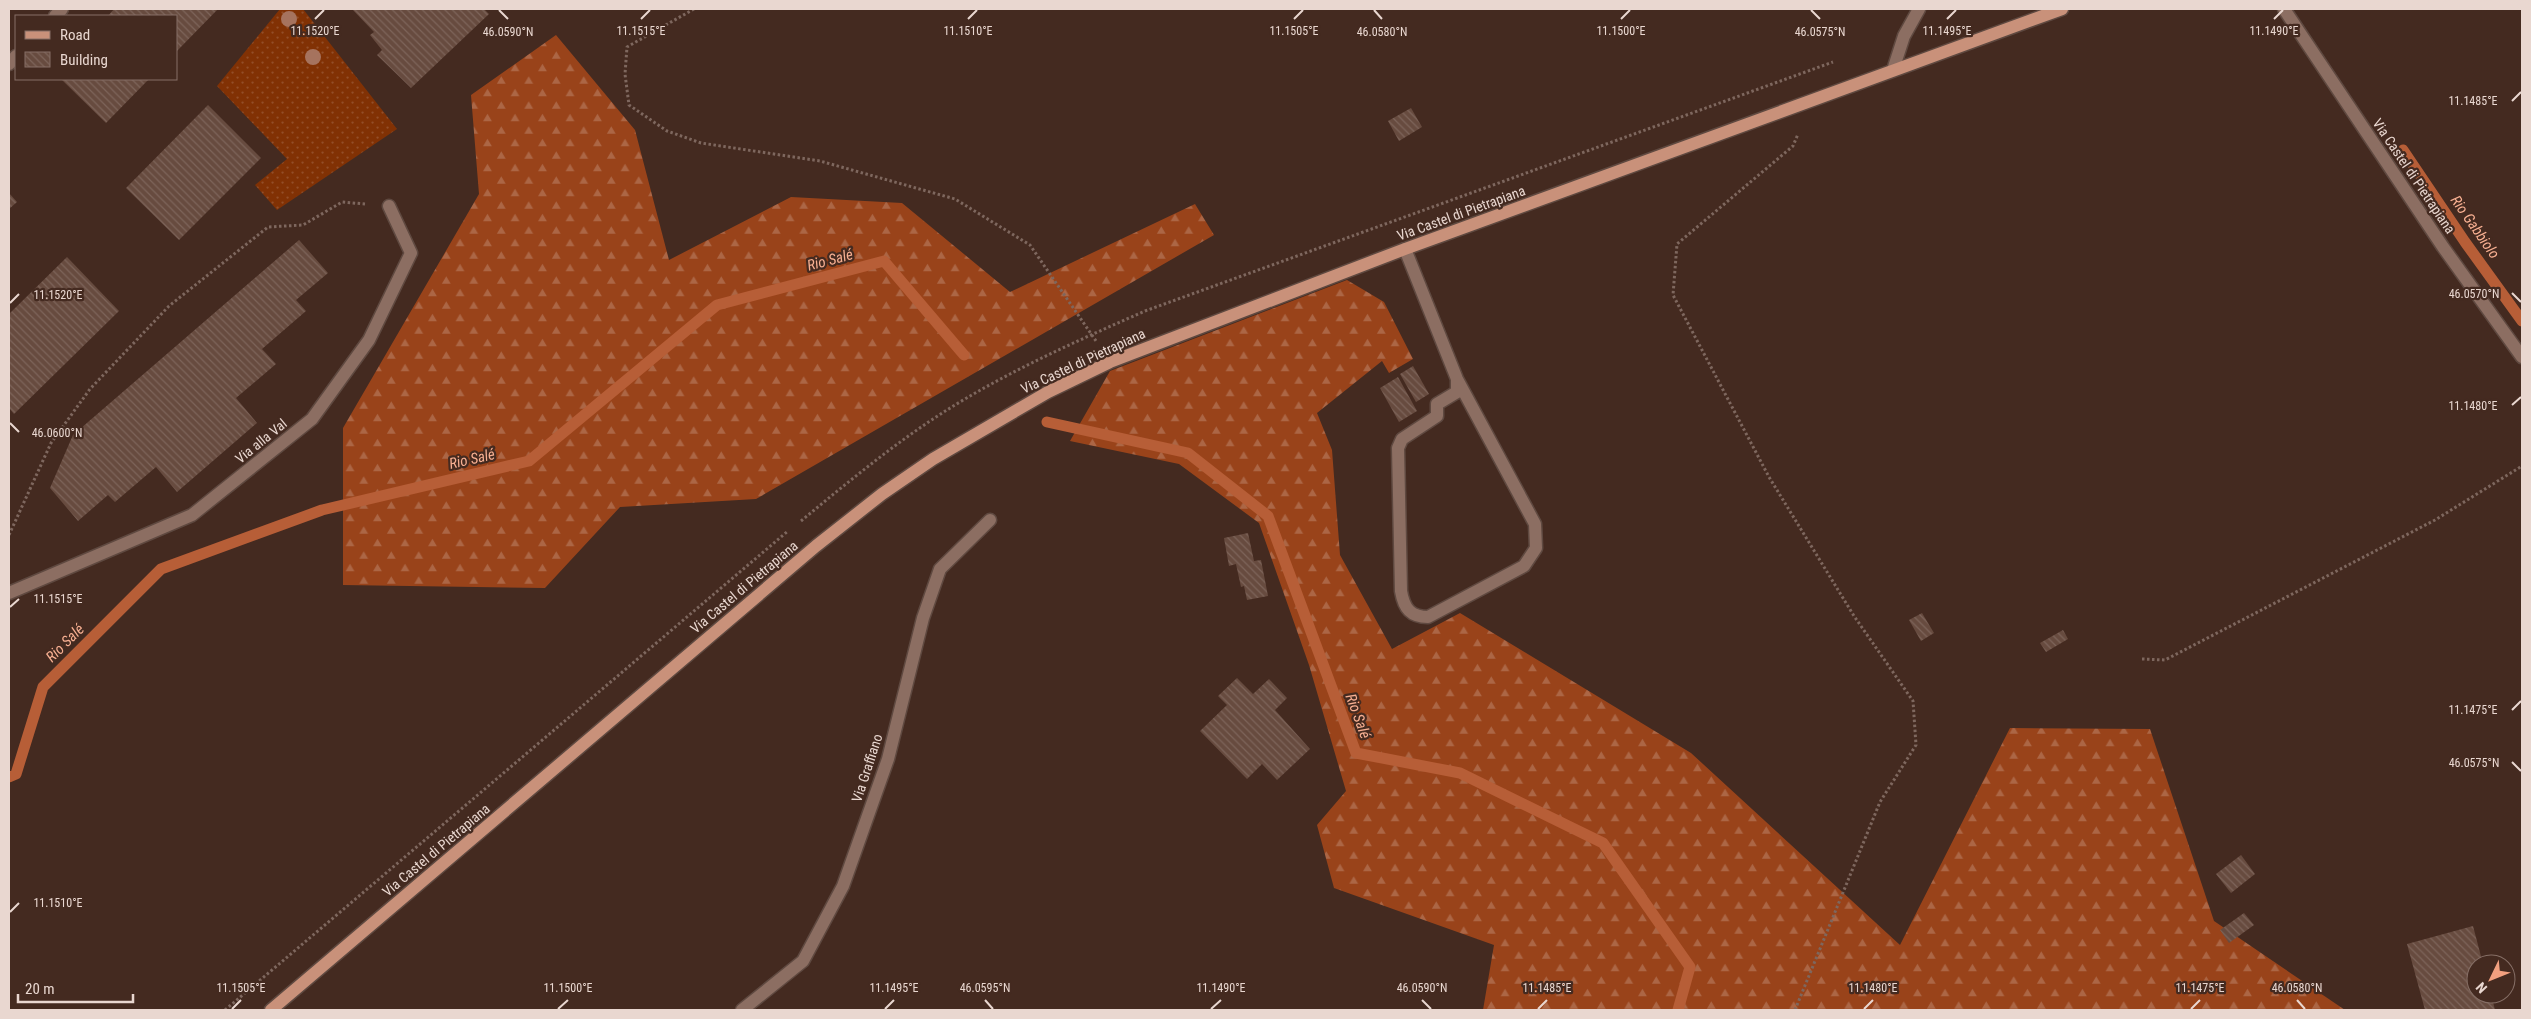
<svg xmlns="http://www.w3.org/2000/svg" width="2531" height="1019" viewBox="0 0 2531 1019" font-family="'Roboto Condensed',sans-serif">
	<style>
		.forest { fill: url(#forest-firs) }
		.garden { fill: url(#garden-dots) }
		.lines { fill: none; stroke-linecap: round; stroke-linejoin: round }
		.stream { stroke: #b75e37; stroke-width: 11 }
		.building { fill: url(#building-back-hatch) }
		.minor-casing { stroke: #5f4940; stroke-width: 15 }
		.major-casing { stroke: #5f4940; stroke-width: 15 }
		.path { stroke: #7e675e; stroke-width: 3; stroke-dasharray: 2.5 2.5; stroke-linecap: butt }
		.minor { stroke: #8c6e62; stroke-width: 12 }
		.major { stroke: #c9917a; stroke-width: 12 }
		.tree { fill: #a6735e }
		.ticks { fill: none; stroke: #e9d7d0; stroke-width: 2 }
		.labels { text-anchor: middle; stroke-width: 4.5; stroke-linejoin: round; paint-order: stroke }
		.street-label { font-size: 14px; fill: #e9d7d0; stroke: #442a20 }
		.water-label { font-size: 15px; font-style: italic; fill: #f8b092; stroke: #442a20 }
		.ticks-label { font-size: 12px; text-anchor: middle; fill: #e9d7d0; stroke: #442a20; stroke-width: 4.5; stroke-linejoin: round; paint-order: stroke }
	</style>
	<defs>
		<pattern id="forest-firs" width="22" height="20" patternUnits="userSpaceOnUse" patternTransform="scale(1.25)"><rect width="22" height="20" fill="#99431a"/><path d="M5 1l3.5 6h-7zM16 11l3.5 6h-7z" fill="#ac6645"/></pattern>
		<pattern id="garden-dots" width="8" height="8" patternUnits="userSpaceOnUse" patternTransform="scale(1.25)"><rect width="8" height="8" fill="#813104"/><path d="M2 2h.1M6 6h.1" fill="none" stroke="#934e28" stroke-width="1.8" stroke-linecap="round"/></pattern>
		<pattern id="building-back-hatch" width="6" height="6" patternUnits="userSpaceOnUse" patternTransform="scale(1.25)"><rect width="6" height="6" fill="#674b3f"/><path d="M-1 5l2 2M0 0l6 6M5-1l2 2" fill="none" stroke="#7d645a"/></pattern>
	</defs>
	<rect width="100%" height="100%" fill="#442a20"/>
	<g class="forest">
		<polygon points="556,35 635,130 669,260 791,197 902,203 1010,292 1195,204 1214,235 756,499 620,507 545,588 343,585 343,428 479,194 471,95"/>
		<polygon points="1347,280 1384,302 1413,359 1389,373 1382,361 1317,413 1332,450 1340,555 1392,649 1460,613 1691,753 1900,945 2010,728 2150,729 2214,921 2345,1010 1483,1010 1494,945 1334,888 1317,825 1346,791 1309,665 1259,523 1179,464 1070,441 1110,371"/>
	</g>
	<polygon class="garden" points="280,9 303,9 397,129 277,210 255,185 287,159 217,86"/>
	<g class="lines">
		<g class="stream">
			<polyline points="2403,150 2465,242 2522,321"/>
			<polyline points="1047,422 1188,453 1268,516 1356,753 1460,773 1603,843 1690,967 1678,1010"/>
			<polyline points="9,777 16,774 43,687 161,569 322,510 529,461 717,305 884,261 964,355"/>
		</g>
	</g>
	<g class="building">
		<polygon points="114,9 218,9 176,52 176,16 108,16"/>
		<polygon points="352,9 484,9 489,14 411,88 377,55 382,50 370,35 374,32"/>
		<polygon points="61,79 149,79 106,123"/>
		<polygon points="208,105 261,158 179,240 126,188"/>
		<polygon points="1411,108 1422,127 1399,141 1388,121"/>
		<polygon points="9,193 17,202 9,209"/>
		<polygon points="299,240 328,273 296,300 306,311 262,349 276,364 236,398 257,423 177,492 156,467 115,502 108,495 78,521 50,488 73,435"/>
		<polygon points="67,257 119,311 14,414 9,408 9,314"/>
		<polygon points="1413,366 1429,394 1416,402 1400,374"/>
		<polygon points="1398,377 1417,411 1399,422 1380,388"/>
		<polygon points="1248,533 1254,561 1261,560 1268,596 1247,600 1244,586 1241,587 1236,564 1229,566 1224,538"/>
		<polygon points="1922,613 1934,633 1921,641 1909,620"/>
		<polygon points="2063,630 2068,639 2046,652 2040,643"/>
		<polygon points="1237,678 1253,694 1269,679 1287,698 1275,710 1310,749 1277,780 1262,764 1247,779 1200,731 1227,705 1218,696"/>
		<polygon points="2241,855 2255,874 2231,893 2216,874"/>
		<polygon points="2244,913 2254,925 2229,943 2220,930"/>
		<polygon points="2473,926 2483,964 2476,964 2476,994 2491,994 2495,1010 2425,1010 2407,944"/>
	</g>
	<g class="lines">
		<g class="minor-casing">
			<g id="minor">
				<polyline points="2284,9 2443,247 2522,357"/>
				<polyline points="55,16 62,9"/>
				<polyline points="9,64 16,56"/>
				<polyline points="1893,70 1904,36 1919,9"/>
				<path d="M1405 249 1457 379 1535 524 1536 548 1524 566 1428 617C1411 617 1404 609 1401 591L1398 448 1402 439 1437 416V404L1457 392V379"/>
				<polyline points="9,593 192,515 312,419 369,340 411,253 389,206"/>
				<polyline points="742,1010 803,961 843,886 888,759 923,618 940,569 990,520"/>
			</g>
		</g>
		<g class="major-casing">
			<polyline id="major" points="271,1010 816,546 882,494 933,459 1048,392 1110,362 1405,249 2062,9"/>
		</g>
		<g class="path">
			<polyline points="694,9 627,47 625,74 629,105 667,131 701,143 820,161 955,199 1030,245 1096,341"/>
			<path d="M801 521C842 487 883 453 927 423 995 377 1070 344 1145 311L1833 62"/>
			<polyline points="9,535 51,443 90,389 169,306 268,227 303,225 342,202 365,204"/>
			<polyline points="2142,659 2165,660 2435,520 2522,466"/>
			<polyline points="225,1010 788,531"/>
			<polyline points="1795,1010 1880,802 1916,745 1913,701 1854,616 1769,477 1673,295 1677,244 1793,146 1798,134"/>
		</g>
		<use href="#minor" class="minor"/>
		<use href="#major" class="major"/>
	</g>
	<g class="tree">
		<circle cx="289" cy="19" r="8"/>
		<circle cx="313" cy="57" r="8"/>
	</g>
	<path class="ticks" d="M499 10 508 19M1374 10 1382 19M1811 10 1820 19M315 19 324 10M641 19 650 10M968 19 977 10M1294 19 1303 10M1621 19 1630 10M1947 19 1956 10M2274 19 2283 10M2512 101 2521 92M2512 293 2521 302M10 303 19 294M2512 405 2521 397M10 423 19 432M10 607 19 599M2512 710 2521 701M2512 762 2521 771M10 912 19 903M985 1000 993 1009M1422 1000 1431 1009M2297 1000 2305 1009M232 1009 241 1000M558 1009 568 1000M885 1009 894 1000M1211 1009 1221 1000M1538 1009 1547 1000M1864 1009 1873 1000M2191 1009 2200 1000"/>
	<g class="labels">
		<g class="street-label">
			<text transform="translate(2414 176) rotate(56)" y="5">Via Castel di Pietrapiana</text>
			<text transform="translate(1461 213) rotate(-20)" y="5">Via Castel di Pietrapiana</text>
			<text transform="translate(1083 361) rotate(-25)" y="5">Via Castel di Pietrapiana</text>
			<text transform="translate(261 441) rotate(-39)" y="5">Via alla Val</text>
			<text transform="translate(744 587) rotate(-40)" y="5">Via Castel di Pietrapiana</text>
			<text transform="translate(867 768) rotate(-72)" y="5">Via Graffiano</text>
			<text transform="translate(436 850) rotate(-40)" y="5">Via Castel di Pietrapiana</text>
		</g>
		<g class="water-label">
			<text transform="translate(2475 227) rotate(55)" y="5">Rio Gabbiolo</text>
			<text transform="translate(830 260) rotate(-15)" y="5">Rio Salé</text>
			<text transform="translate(472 459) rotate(-13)" y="5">Rio Salé</text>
			<text transform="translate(65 643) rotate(-45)" y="5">Rio Salé</text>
			<text transform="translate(1358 716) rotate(70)" y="5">Rio Salé</text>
		</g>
	</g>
	<g class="ticks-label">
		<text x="315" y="35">11.1520°E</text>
		<text x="641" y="35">11.1515°E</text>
		<text x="968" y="35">11.1510°E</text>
		<text x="1294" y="35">11.1505°E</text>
		<text x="1621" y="35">11.1500°E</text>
		<text x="1947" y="35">11.1495°E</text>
		<text x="2274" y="35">11.1490°E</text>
		<text x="508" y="36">46.0590°N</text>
		<text x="1382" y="36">46.0580°N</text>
		<text x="1820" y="36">46.0575°N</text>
		<text x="2473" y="105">11.1485°E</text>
		<text x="2474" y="298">46.0570°N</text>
		<text x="58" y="299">11.1520°E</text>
		<text x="2473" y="410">11.1480°E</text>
		<text x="57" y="437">46.0600°N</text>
		<text x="58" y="603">11.1515°E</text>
		<text x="2473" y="714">11.1475°E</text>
		<text x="2474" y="767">46.0575°N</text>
		<text x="58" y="907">11.1510°E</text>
		<text x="985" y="992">46.0595°N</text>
		<text x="1422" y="992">46.0590°N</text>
		<text x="2297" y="992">46.0580°N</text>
		<text x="241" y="992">11.1505°E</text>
		<text x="568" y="992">11.1500°E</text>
		<text x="894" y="992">11.1495°E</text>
		<text x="1221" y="992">11.1490°E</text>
		<text x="1547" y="992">11.1485°E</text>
		<text x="1873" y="992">11.1480°E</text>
		<text x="2200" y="992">11.1475°E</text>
	</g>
	<rect width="2531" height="1019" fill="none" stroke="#e9d7d0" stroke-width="20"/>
	<rect x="15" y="15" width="162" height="65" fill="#442a20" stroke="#866f66"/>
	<rect x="25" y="31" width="25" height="8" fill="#c9917a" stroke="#866f66"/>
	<text x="60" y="40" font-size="15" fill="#e9d7d0">Road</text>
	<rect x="25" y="52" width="25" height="15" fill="url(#building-back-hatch)" stroke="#866f66"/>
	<text x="60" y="65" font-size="15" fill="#e9d7d0">Building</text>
	<g transform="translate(2491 979) rotate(227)"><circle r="24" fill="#442a20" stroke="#866f66"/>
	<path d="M0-4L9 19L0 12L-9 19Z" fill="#f2a07f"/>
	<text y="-8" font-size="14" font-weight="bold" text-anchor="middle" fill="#e9d7d0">N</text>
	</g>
	<path d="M18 994v8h115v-8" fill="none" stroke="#e9d7d0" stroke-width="2.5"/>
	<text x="25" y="994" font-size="15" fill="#e9d7d0" stroke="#442a20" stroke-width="4" paint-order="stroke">20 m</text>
</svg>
